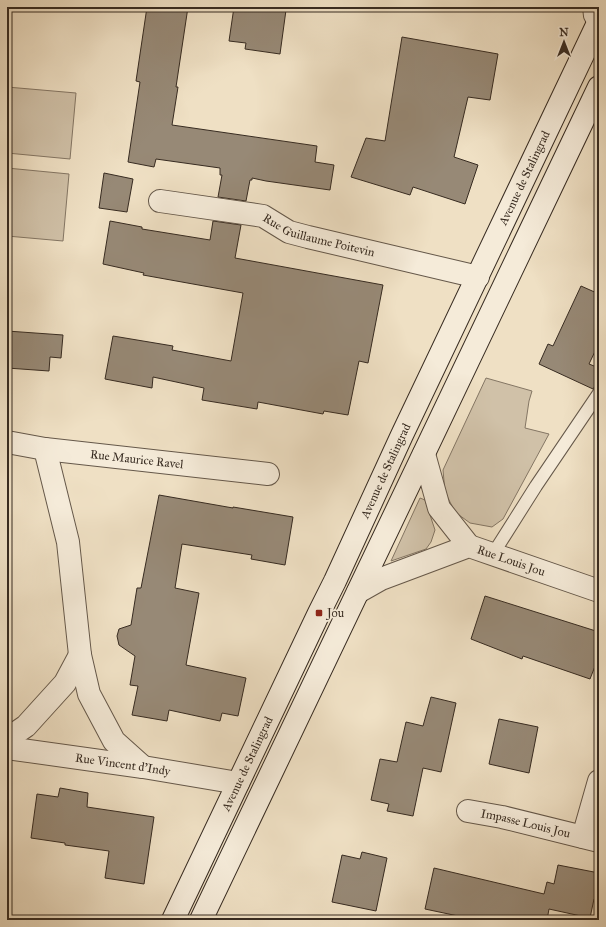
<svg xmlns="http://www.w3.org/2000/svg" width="606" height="927" viewBox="0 0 606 927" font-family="'IM FELL Great Primer',serif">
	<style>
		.green { fill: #d0c1a8; stroke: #847664 }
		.building { fill: #978976; stroke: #372b21 }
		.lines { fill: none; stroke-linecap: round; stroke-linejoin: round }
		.service-casing { stroke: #65584a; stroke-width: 14 }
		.minor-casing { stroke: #65584a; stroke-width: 24 }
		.secondary-casing { stroke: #372b21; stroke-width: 24 }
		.service { stroke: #f5ebd9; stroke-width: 12 }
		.minor { stroke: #f5ebd9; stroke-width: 22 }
		.secondary { stroke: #f5ebd9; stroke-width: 22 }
		.poi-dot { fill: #8f2418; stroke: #f5ebd9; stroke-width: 1.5 }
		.labels { text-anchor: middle; stroke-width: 3.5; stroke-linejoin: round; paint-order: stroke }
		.street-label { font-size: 12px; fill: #372b21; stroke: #f5ebd9 }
		.poi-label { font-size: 12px; fill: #372b21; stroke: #f5ebd9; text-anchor: start }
	</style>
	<rect width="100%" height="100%" fill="#efe0c4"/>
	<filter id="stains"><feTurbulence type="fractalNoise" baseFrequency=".005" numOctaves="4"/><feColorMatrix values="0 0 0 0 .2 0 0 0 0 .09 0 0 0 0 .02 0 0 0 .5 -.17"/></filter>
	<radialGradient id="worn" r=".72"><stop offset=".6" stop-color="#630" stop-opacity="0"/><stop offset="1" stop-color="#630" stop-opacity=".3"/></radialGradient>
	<g class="green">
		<polygon points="7,87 76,93 70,159 7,153"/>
		<polygon points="7,168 69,174 63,241 7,236"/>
		<polygon points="486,378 532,391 529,401 525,428 549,434 503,519 492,527 470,523 455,512 445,492 443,470"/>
		<polygon points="420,498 425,500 435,530 431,542 426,549 391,561"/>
	</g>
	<g class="building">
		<polygon points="147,7 188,7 176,87 178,87 172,125 317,146 315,162 334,165 330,190 266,181 252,178 252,180 250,180 246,201 218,197 222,175 220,175 220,168 156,159 154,167 128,162 140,82 136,81"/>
		<polygon points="234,7 263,7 286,10 280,54 245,49 246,43 229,41"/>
		<polygon points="402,37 498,54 490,100 468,97 454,157 478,165 465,204 413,187 410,195 351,177 366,138 385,141"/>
		<polygon points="104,173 133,179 127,212 99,208"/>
		<polygon points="110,221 142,227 142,229 210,240 213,221 241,225 235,258 383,285 368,363 359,361 348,415 324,411 323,414 258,402 257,409 202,400 204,388 153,377 152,388 105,379 113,336 173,346 172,350 231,361 243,293 143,275 144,273 103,264"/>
		<polygon points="581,286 599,294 599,343 589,364 599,368 599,386 595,386 593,389 539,364 548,344 553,346"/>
		<polygon points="7,331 63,335 61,358 50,357 49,371 7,368"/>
		<polygon points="159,495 233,508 233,507 293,517 285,565 251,559 252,555 182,544 175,588 199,593 186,665 246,678 238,716 222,713 220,721 169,710 167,721 132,715 138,686 130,685 135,656 119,645 117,636 119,629 131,625 137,588 141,588"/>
		<polygon points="485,596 599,632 599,656 590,679 523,656 522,659 471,639"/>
		<polygon points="431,697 456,703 441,772 423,768 413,816 387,811 389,804 371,800 380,759 397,762 406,722 423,726"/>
		<polygon points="499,719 538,727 529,773 489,764"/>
		<polygon points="60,788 88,793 87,807 154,817 144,884 105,878 109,851 65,845 65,843 31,838 37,794 58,797"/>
		<polygon points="362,852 387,858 376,911 332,902 342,855 360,859"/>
		<polygon points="558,865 599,873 599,900 594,899 590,918 549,909 547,920 477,920 425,909 434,868 544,894 547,882 554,884"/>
	</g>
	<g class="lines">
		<g class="service-casing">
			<g id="service">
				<polyline points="589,7 590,16 596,28"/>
				<polyline points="493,554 536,486 599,393"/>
			</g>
		</g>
		<g class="minor-casing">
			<g id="minor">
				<path id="s1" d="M160 201 263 216 289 232 308 237 478 277"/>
				<path id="s2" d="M7 442 45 449 268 474"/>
				<polyline points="45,449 68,542 80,655 89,694 114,741 143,767"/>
				<polyline points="424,454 439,508 469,546"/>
				<path id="s3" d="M358 592 381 579 469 546 599 591"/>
				<polyline points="7,739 26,726 65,683 80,655"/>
				<path id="s4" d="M7 748 143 767 238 783"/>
				<path id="s5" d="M468 811 502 817 599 841"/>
				<polyline points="583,837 599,781"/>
			</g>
		</g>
		<g class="secondary-casing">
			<g id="secondary">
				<path id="s6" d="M173 920 319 613 335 581 402 435 599 21"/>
				<polyline points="201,920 599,87"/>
			</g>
		</g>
		<use href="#service" class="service"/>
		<use href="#minor" class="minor"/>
		<use href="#secondary" class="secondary"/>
	</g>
	<rect class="poi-dot" x="315" y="609" width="8" height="8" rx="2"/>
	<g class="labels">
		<g class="street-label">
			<text dy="4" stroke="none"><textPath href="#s6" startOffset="821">Avenue de Stalingrad</textPath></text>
			<text dy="4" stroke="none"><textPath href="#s1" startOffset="164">Rue Guillaume Poitevin</textPath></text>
			<text dy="4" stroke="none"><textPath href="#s2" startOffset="131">Rue Maurice Ravel</textPath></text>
			<text dy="4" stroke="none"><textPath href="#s6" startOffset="497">Avenue de Stalingrad</textPath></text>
			<text dy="4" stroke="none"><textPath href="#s3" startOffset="165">Rue Louis Jou</textPath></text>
			<text dy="4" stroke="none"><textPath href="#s6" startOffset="173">Avenue de Stalingrad</textPath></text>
			<text dy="4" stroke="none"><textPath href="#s4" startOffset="117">Rue Vincent d'Indy</textPath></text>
			<text dy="4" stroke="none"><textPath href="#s5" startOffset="59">Impasse Louis Jou</textPath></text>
		</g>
		<g class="poi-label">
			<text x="327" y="617">Jou</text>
		</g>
	</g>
	<rect width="606" height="927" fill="none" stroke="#efe0c4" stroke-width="24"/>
	<rect x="8" y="8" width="590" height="911" fill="none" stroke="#372b21" stroke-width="2"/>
	<rect x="12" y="12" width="582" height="903" fill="none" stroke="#372b21"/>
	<g transform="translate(564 42)" stroke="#f5ebd9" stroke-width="3" paint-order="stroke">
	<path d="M0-3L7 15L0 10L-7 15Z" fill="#372b21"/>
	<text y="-6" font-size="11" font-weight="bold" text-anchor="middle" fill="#372b21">N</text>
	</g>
	<rect width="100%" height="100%" filter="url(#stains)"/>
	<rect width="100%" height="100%" fill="url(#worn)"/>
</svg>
